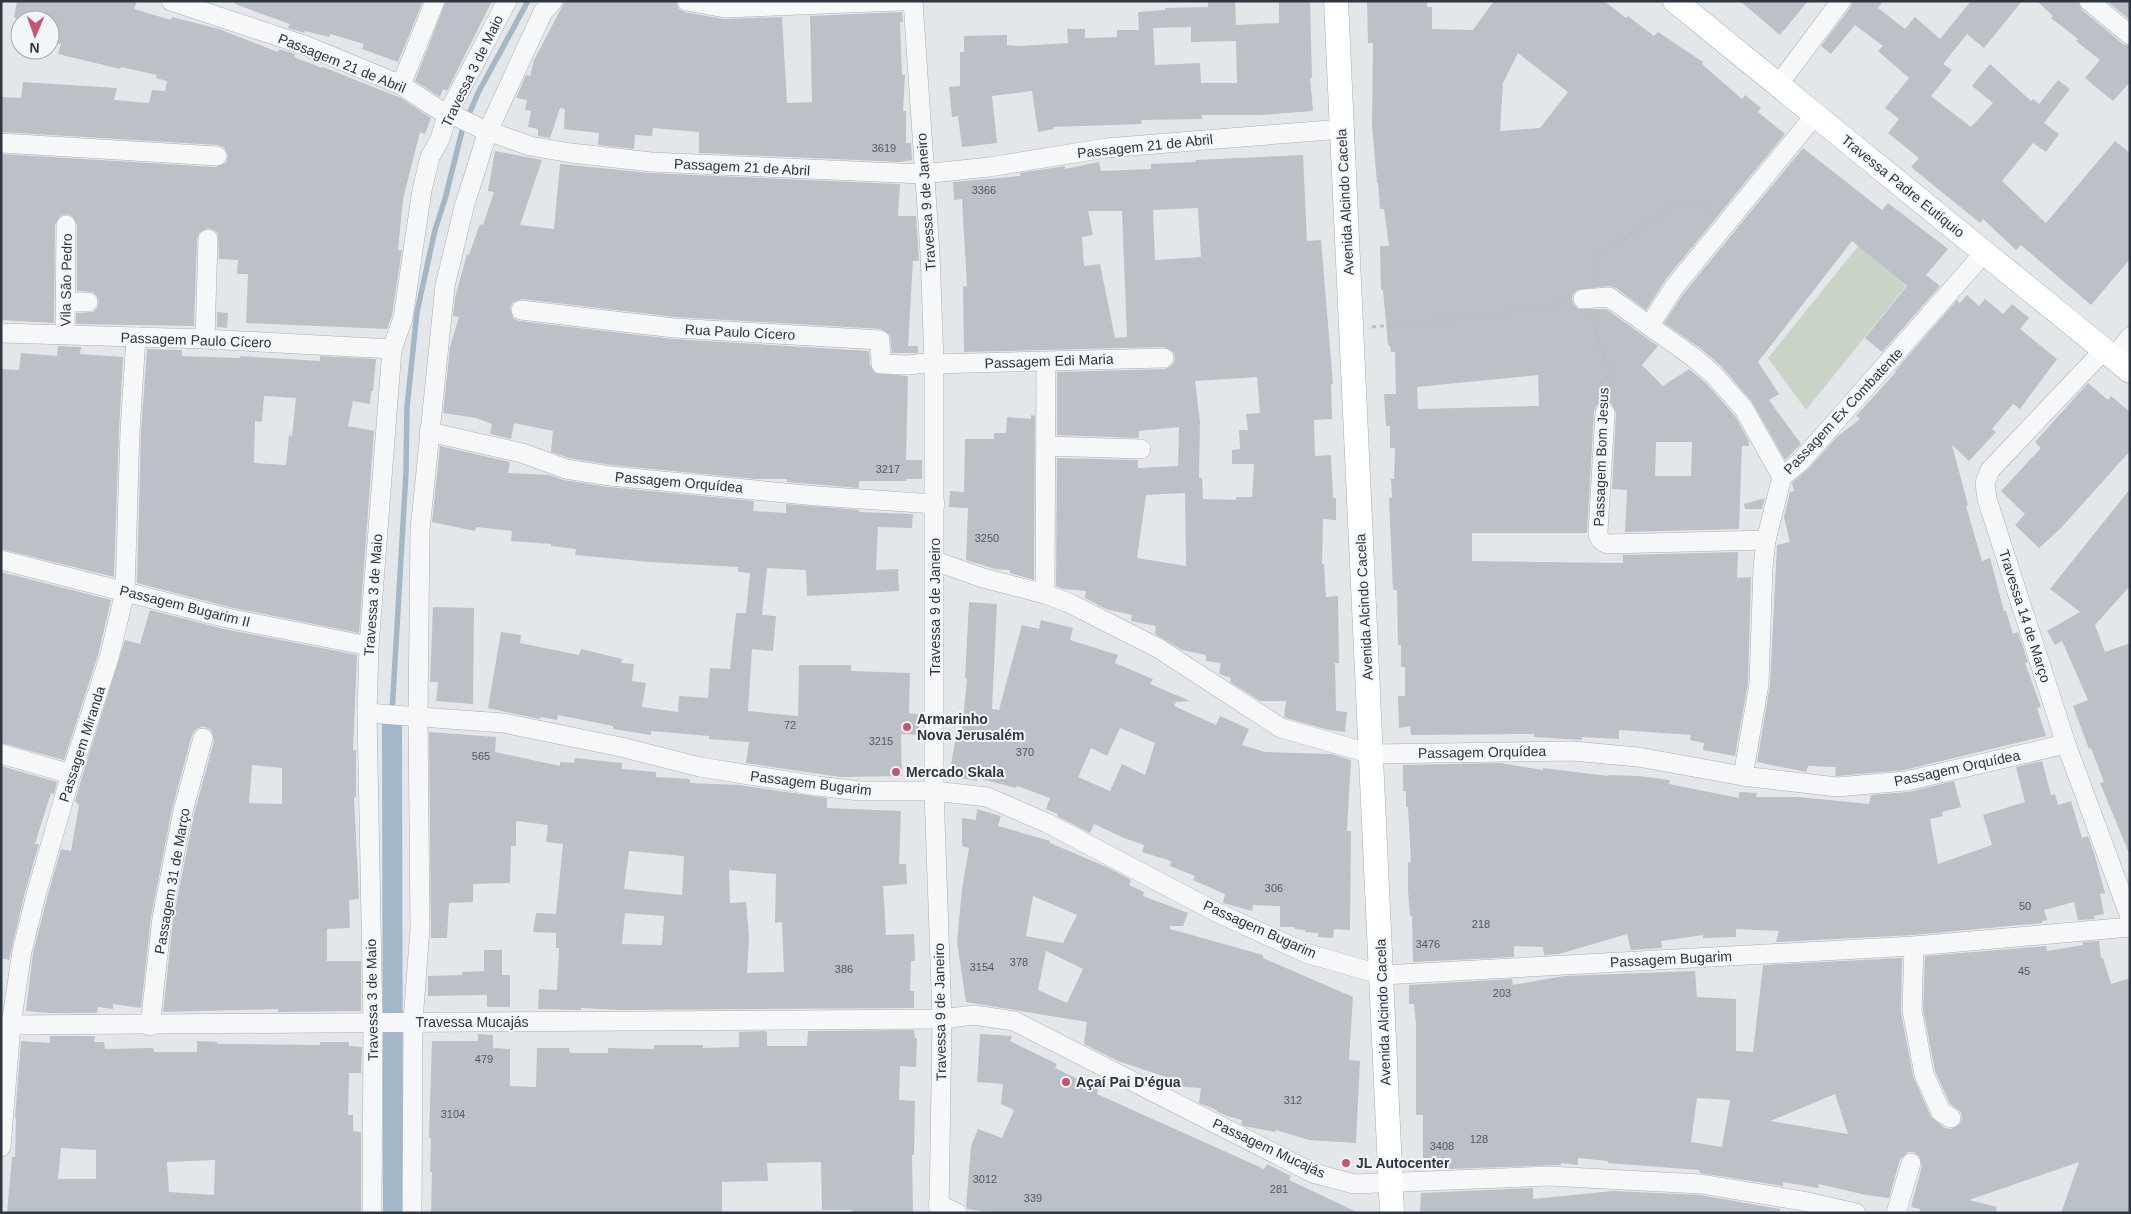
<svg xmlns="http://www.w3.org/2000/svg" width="2131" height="1214" viewBox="0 0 2131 1214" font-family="Arial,sans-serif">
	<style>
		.green { fill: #cad4c6 }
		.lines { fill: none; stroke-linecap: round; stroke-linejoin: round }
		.stream { stroke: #a2b7c7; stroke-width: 5.5 }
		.canal { stroke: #a2b7c7; stroke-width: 20 }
		.building { fill: #bbc1c7; fill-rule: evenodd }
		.minor-casing { stroke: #a9aeb4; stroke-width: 20 }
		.major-casing { stroke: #a4acb5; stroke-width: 25 }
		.path { stroke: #babdc2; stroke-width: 3; stroke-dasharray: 4 4; stroke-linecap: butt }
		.minor { stroke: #f6f7f9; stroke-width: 19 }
		.major { stroke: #fff; stroke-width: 24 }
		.poi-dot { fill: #c3556f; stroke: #f3f6f8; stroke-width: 2 }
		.labels { text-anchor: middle; stroke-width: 4; stroke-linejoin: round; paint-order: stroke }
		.number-label { font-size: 11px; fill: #505962 }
		.street-label { font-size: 14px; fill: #2d3641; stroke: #f3f6f8 }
		.poi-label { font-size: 14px; font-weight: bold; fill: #2d3641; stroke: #f3f6f8; text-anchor: start }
	</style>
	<rect width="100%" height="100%" fill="#e4e7ea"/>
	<polygon class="green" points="1859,245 1906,286 1806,410 1768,358"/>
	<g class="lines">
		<polyline class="stream" points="392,713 406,472 407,407 417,312 435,230 445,199 462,131 478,93 528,1"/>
		<polyline class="canal" points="392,718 393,1213"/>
	</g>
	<g class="building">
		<polygon points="17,1 137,1 134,9 171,20 172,17 219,29 278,52 279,49 295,54 294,57 322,68 323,67 401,98 431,118 425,134 420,132 403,199 398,250 402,250 392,315 387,329 246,323 248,274 237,274 238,260 219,259 218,234 214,230 208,228 199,233 197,239 194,326 76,324 76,313 93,312 97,308 99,302 97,296 93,292 77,291 77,225 72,216 67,214 60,216 55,225 54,323 1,320 1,154 216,167 226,163 228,156 224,147 218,145 1,132 1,97 21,98 23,82 117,88 114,100 149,103 152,90 165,91 167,81 156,78 157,75 121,67 120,69 58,54 61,44 50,42 50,20 14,18"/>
		<polygon points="235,1 423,1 398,62 362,49 364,44 330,34 329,37 305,31 304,33 288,28 290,24 235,4"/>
		<polygon points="446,1 492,1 447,91 443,89 440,97 415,81"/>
		<polygon points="565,1 667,1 676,2 679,9 685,12 723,19 782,17 787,103 812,102 810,16 902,12 903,22 900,22 902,75 905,75 903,111 906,111 906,143 911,143 912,160 900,162 699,153 699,132 653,128 652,136 635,135 634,149 598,145 599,133 564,129 565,109 560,108 550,138 538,136 538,129 528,127 531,111 525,110 527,100 516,98 526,75 530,76 534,60"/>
		<path d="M1208 1H1235L1236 25 1279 23V1H1310L1312 78H1310L1313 111 1261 115H1202V119L1141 120 1142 124 1053 127 1054 129 1038 132 1032 91 992 96 997 143 962 147 958 116 952 117 949 87 960 86V52H964V36L1007 35V45L1020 46 1068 43 1067 29H1085V38L1117 37V30H1139L1138 12 1165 10V8L1208 7ZM1191 27V42L1236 41 1237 83H1201L1200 63 1155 65 1153 28Z"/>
		<path d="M1367 1H1427V7H1432V29L1473 30 1494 1H1604L1626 18 1628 16 1654 36 1658 32 1703 62 1702 64 1742 99 1745 95 1761 108 1758 112 1785 134 1666 279 1646 310 1616 288 1609 286 1577 290 1573 294 1572 299 1574 305 1579 309H1606L1658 346 1642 365 1663 386 1689 369 1706 383 1735 416 1749 441V446H1742L1739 529 1625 532 1627 490 1612 489 1616 413 1612 404 1605 402 1596 406 1594 412 1587 533H1472V561L1623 563V555L1738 552 1737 578 1751 577 1748 683 1735 756 1703 750 1704 743 1690 740 1691 735 1619 730V739L1582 737V740L1534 737V734L1411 735 1410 726 1399 728 1398 696H1405V667H1401V645H1398L1397 590H1393L1389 498 1392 497 1391 479H1394L1395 448H1390V426H1386L1384 394H1396L1395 352H1391L1390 346 1388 345 1383 290H1381L1380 246H1389L1384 209H1380L1378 183H1377L1372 125 1373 43H1368ZM1518 53 1568 92 1540 128 1500 131 1503 83ZM1538 375 1539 406 1418 409 1417 387ZM1656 442H1692L1691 476H1655Z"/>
		<polygon points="1740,1 1808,1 1780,35"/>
		<polygon points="1853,1 1883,1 1878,8 1905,29 1915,17 1940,39 1971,1 2022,1 1984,48 1967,34 1943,64 1952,70 1931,96 1971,127 1993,103 1972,86 1990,64 2031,101 2033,99 2039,104 2058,80 2070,89 2044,123 2059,134 2046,152 2033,143 2002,181 2046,223 2115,141 2130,153 2130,259 2091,305 2021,245 2016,250 1983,219 1980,223 1911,167 1919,158 1888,133 1899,119 1885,108 1909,78 1878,51 1883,46 1855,25 1831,54 1821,46 1850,8"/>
		<polygon points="2037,1 2078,1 2082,10 2123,44 2130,46 2130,82 2113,101 2085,78 2100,60 2076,41 2078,39 2051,18 2053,16"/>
		<polygon points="2107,1 2130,1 2130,20"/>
		<polygon points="1803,148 1882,210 1888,203 1948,249 1926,275 1940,286 1882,352 1865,338 1907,286 1852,241 1758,362 1779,394 1769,400 1801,444 1785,460 1752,402 1721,366 1700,348 1664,323 1684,293"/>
		<polygon points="495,151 542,160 520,225 554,229 560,164 650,173 900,184 898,216 916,216 919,261 913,261 908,346 918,346 918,353 892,353 890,335 881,329 675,317 522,299 512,303 510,309 514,319 520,321 673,339 869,351 870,365 875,373 908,376 906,460 922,460 922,479 906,479 906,481 859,481 859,488 787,482 787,479 755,479 611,465 569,458 551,452 553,431 514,423 511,439 490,434 492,424 476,418 443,413 450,347 459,317 453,316 455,298 467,254 469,255 480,224 483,225 494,192 488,191"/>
		<path d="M1303 155 1307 241 1321 240 1333 384H1331L1332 419 1314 420 1315 456 1331 455 1333 498H1336V520L1323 519 1322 564H1324L1326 597 1338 596 1339 663H1335L1336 711 1347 712 1345 732 1329 730 1286 718 1284 717 1286 701H1260L1230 682 1231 678 1219 674 1221 663 1206 661V655L1182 650 1155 634 1156 626 1131 621 1132 615 1106 609 1085 598 1086 591 1063 589 1056 586 1057 458 1138 460V468L1178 466 1179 427 1139 431V438L1057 435V372L1165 369 1170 367 1174 363 1175 357 1173 352 1164 347 964 352 963 287 967 286 962 199 954 200 953 182 1020 176V173L1065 166V169L1099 162 1101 171 1151 169V164L1196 162 1195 160ZM1198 208 1201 257 1155 260 1153 210ZM1088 211H1122L1127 337 1115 338 1100 264 1084 266 1082 237 1093 235ZM1257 377 1260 413 1246 414 1248 430H1239L1240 449 1232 450V464H1254L1252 497H1236V500L1203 499 1202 478H1199L1200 422 1195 381ZM1185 493 1186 566 1137 558 1146 495Z"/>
		<polygon points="1967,295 1979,306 1985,299 2003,314 2012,304 2029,318 2020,329 2057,359 2020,409 2013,404 1992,429 1996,432 1969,461 1952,445 1968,505 1966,506 1982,561 1990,558 2004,611 2006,611 2013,634 2018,632 2028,662 2025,663 2041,707 2037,708 2046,736 1904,770 1837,776 1835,775 1836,767 1808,766 1806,772 1757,762 1770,685 1777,545 1790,542 1784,517 1790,492 1794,491 1792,483 1808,469 1838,436 1860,419 1856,416 1896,372 1895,371 1957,300 1960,303"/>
		<polygon points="217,312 228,313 227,328 217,327"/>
		<polygon points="58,346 81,347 80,354 123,357 119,431 114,577 1,549 1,369 19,370 21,353 57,356"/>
		<path d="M147 349 182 350V356L209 357 240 358V356L320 361V356L376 359 373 391H371L370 404 353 401 348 426 374 431 359 633 229 607 137 583 141 432ZM264 396 296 398 292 436 289 435 286 465 254 463 255 421 262 422Z"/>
		<polygon points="2088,383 2108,400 2111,396 2130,412 2130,451 2061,528 2039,548 2015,525 2025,514 2001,491 2041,448 2035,442"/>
		<polygon points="1031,415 1035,416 1034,580 1010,573 1010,570 995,569 966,560 968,508 949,507 950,491 964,492 965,439 994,439 994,433 1006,433 1007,417 1031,419"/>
		<polygon points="440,446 510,462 508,473 549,475 564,480 609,487 754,501 753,511 786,513 786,504 859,510 859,512 913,514 912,528 878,527 876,570 898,569 899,591 807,596 806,570 767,568 762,615 776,616 773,651 752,649 748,711 798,716 799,665 851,665 851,671 910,673 909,713 919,714 919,735 901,734 902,776 840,777 746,763 749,742 709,739 709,736 651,731 651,735 613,729 613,726 558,715 557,720 541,717 540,719 488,708 501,632 521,635 520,643 579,655 581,649 622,659 621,663 634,664 632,681 646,683 642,707 678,712 679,696 708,698 710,668 730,669 736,613 746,613 750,573 738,572 738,567 650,562 575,555 576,549 551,546 551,544 511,541 512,531 476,527 475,531 432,522"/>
		<polygon points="2130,489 2130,586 2095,625 2105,652 2130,643 2129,853 2100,783 2104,782 2091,748 2089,749 2073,706 2088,700 2062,641 2055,645 2047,631 2080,612 2050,589"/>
		<polygon points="1765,498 1762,509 1745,509 1744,504"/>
		<polygon points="1,572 111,600 98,655 64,760 1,743"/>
		<path d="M969 602 997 604 992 709 999 710 1022 625 1039 629 1041 620 1073 628 1070 640 1118 655 1115 663 1153 679 1150 684 1190 701 1176 702 1174 706 1216 725 1220 716 1249 729 1242 745 1265 752 1332 754 1351 760 1347 831H1351L1350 930 1334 929 1333 938 1318 937V933L1305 932V930L1295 929V927H1280V906L1253 905 1252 911 1223 903 1225 894 1193 880 1195 876 1170 866 1171 861 1142 852 1144 845 1124 838 1094 824 1090 833 1057 816 1058 814 1046 809 1050 798 1017 786 1016 788 978 778 977 781 949 776 957 731 962 732 967 679 965 678ZM1120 728 1155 743 1145 775 1122 764 1110 791 1078 777 1091 748 1107 756Z"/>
		<polygon points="433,607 474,608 473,704 436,701 438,682 430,682"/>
		<path d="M150 610 224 629 357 655 353 750H356V797H354L359 899 349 900 350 928 327 929V961H361V1011L278 1012V1009L163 1012 173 920 194 814 214 741 211 730 206 727H201L195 730 192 735 172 809 151 917 141 1008 113 1004V1009L98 1007 97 1013H51L26 1011 33 953 47 898 61 849 71 851 79 805 75 801 82 777 125 640 140 644ZM252 765 282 768V804L249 803Z"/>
		<path d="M429 732 496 737 495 752 560 766V762L574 763 575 758 622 763V769L656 772V777L690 779V783L739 785 827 798V808L901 811 899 864H906L907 884 883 886 886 935 914 934 915 961H911L910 991H914V1008L620 1010 581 1008V1010L538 1009 539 989 557 990 559 948H556V933L533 932 536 913 556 914 563 844 546 842 548 825 516 821V846H511L510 883 473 884V902L449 903 447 938H431ZM629 851 684 856 682 895 624 889ZM729 870 776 874 775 923 782 922 784 972 747 973 749 936 746 902 730 903ZM625 913 664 916 662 945 622 944Z"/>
		<polygon points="2042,761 2051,795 2055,794 2058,805 2071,801 2082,838 2088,836 2094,853 2105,893 2100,894 2104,914 2094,916 2095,919 2078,920 2074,902 2044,910 2047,920 2042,921 2042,923 1913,935 1776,942 1779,931 1736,929 1736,937 1703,938 1703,935 1661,941 1662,948 1631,950 1627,934 1559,954 1544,955 1543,947 1514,946 1514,957 1413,962 1412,916 1410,916 1408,891 1408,863 1411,862 1408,807 1406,807 1406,791 1403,791 1403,765 1500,763 1543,770 1543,768 1608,776 1608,775 1638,776 1670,780 1669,784 1739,798 1739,792 1757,793 1756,797 1798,797 1869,804 1871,795 1908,792 1954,781 1961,807 1942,812 1943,816 1930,819 1938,864 1992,845 1983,815 2025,802 2016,767"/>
		<polygon points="1,766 57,782 54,794 51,793 39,831 35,844 39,844 25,892 9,960 1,958"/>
		<path d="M977 809 1001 816 998 826 1050 841V843L1109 868 1131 880 1129 885 1144 892 1143 896 1188 913 1183 926H1170V929L1263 955V958L1353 997 1349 1060 1360 1061 1356 1143 1309 1140 1276 1130 1275 1132 1244 1126 1241 1124 1242 1120 1227 1116 1216 1111 1217 1110 1199 1103 1201 1088 1172 1086V1079L1118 1061 1084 1044 1087 1022 966 1002 957 942 962 889 969 848 962 846V818L976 820ZM1033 896 1077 915 1063 943 1026 936ZM1046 951 1083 969 1067 1003 1038 990Z"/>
		<path d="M2099 941 2101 958H2103L2111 984 2130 978V1213H2061L2079 1162 1969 1200 1997 1207 1996 1213H1919L1920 1209 1911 1207 1922 1166 1919 1156 1914 1152H1908L1900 1159 1889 1198 1866 1195 1819 1184 1818 1188 1783 1182V1186L1700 1173 1699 1170 1608 1163V1161L1578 1158V1165L1561 1163V1165L1423 1170V1115H1416V1024L1414 1004H1409V985L1512 979 1513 985 1564 976 1695 971 1697 997 1736 999V1051L1753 1052 1763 965 1902 958 1901 1012 1913 1076 1931 1117 1945 1128 1951 1129 1960 1124 1962 1118 1961 1112 1950 1104 1935 1071 1923 1009 1925 956 2046 946 2047 951 2083 945V942ZM1835 1094 1848 1134 1770 1121ZM1697 1098 1730 1100 1722 1147 1691 1142Z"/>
		<polygon points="484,950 502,950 502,975 510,975 510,1007 487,1007 487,995 428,996 428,976 462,975 462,972 484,971"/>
		<polygon points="914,1030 915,1038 917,1038 916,1067 900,1066 899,1100 915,1101 914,1155 912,1155 913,1213 852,1213 852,1210 822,1210 821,1162 767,1163 768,1181 722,1182 722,1213 431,1213 432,1172 430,1172 431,1138 429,1138 432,1041 478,1041 478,1034 493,1035 493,1048 510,1049 510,1086 536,1087 537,1048 569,1048 570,1053 608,1053 608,1048 654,1049 654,1045 703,1045 703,1048 739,1047 739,1032 767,1031 767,1046 807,1046 808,1031"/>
		<polygon points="980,1034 1012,1036 1010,1041 1057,1064 1055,1068 1098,1089 1097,1094 1264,1169 1267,1164 1291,1176 1289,1180 1359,1213 993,1213 967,1209 966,1206 971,1146 978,1129 1002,1138 1014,1110 1001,1104 1003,1084 977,1082"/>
		<path d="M50 1036H95L94 1042H104L105 1049 153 1048 154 1052H197V1041L217 1042 218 1044 320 1045V1042H349V1046L362 1047 361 1073H349L348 1115H353V1131L361 1132V1213H7L12 1157H15L16 1118H15L21 1041 50 1043ZM61 1148 96 1150V1179H58ZM215 1160 214 1195 169 1192 167 1162Z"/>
		<polygon points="1533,1188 1533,1199 1613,1191 1700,1195 1780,1209 1780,1213 1420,1212 1421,1193"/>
	</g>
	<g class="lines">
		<g class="minor-casing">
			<g id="minor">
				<polyline points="171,1 307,46 401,85 447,115 453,115 480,128 530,146 571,153 651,162 923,174 989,167 1106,148 1342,129"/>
				<polyline points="687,1 725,8 900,1"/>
				<polyline points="913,1 930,253 934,362 934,791 942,1019 939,1213"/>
				<polyline points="2089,1 2130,35"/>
				<polyline points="401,85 435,1"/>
				<polyline points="1778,85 1841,1"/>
				<polyline points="1,143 217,156"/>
				<polyline points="1583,299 1609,297 1693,357 1714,375 1744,409 1782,477"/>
				<polyline points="65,302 88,302"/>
				<polyline points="521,310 674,328 880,340 881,364 908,365 934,362"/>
				<polyline points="1649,326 1675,286 1815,115"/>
				<polyline points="1,333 205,339 392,349"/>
				<polyline points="65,334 66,225"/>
				<polyline points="205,339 208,239"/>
				<polyline points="2104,350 1990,470 1985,483 1987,499 2066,744 2130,917"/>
				<polyline points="2113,358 2130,337"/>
				<polyline points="934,364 1164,358"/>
				<path d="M1605 413 1598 532C1598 539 1602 542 1608 544L1766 540"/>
				<polyline points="429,432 522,453 566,469 610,476 817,496 935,504"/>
				<polyline points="1046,446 1141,449"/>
				<polyline points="1,560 227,618 369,646"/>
				<polyline points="935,561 983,578 1045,594 1069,603 1158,648 1281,728 1372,754 1572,751 1638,757 1743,776 1837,787 1906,781 2066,744"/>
				<polyline points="1045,594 1046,362"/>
				<polyline points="367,713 503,723 621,747 700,767 818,786 860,791 934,791 987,797 1047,823 1218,913 1306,953 1382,975 1914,946 2130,927"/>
				<polyline points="1,754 71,774"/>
				<polyline points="1743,776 1759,684 1763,567 1766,540 1782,477 1800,462 1985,252"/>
				<polyline points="1914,946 1912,1010 1924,1074 1941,1112 1951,1118"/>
				<polyline points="1,1025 942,1019 974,1015 1014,1021 1313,1173 1354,1184 1548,1176 1701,1184 1803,1201 1856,1213"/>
				<polyline points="150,1026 162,918 183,811 203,738"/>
				<polyline points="1,1147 11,1025 22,951 36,895 71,774 109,658 125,592 130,431 136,337"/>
				<polyline points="938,1204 957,1213"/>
				<polyline points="372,1213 373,1023 367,713 369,646 392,349 403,318 422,190 430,157 440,139 447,115 507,1"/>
				<polyline points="412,1213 413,1022 420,928 418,715 420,530 445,286 464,207 488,131 543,12 553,1"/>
				<polyline points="1896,1213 1911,1163"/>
			</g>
		</g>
		<g class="major-casing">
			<g id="major">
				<polyline points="1336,1 1392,1213"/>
				<polyline points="1675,1 2130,371"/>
			</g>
		</g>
		<g class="path">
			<path d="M1594 279 1595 256C1609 247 1624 239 1638 229 1660 215 1687 190 1714 210"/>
			<polyline points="1591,316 1601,350 1612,373 1601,384 1602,396"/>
			<polyline points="1372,327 1478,317 1566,302"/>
		</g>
		<use href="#minor" class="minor"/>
		<use href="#major" class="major"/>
	</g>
	<g class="poi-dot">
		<circle cx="907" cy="727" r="5"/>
		<circle cx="896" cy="772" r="5"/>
		<circle cx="1066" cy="1082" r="5"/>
		<circle cx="1346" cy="1163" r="5"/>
	</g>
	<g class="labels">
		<g class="number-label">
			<text x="884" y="152">3619</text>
			<text x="984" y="194">3366</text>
			<text x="888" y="473">3217</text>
			<text x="987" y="542">3250</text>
			<text x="790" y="729">72</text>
			<text x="881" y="745">3215</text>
			<text x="1025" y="756">370</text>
			<text x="481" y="760">565</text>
			<text x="1274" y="892">306</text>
			<text x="2025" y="910">50</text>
			<text x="1481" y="928">218</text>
			<text x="1428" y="948">3476</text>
			<text x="1019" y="966">378</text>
			<text x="982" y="971">3154</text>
			<text x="844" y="973">386</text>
			<text x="2024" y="975">45</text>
			<text x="1502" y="997">203</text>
			<text x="484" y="1063">479</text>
			<text x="1293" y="1104">312</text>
			<text x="453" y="1118">3104</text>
			<text x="1479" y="1143">128</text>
			<text x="1442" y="1150">3408</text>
			<text x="985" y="1183">3012</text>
			<text x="1279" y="1193">281</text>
			<text x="1033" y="1202">339</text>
		</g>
		<g class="street-label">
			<text transform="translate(342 63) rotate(22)" y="5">Passagem 21 de Abril</text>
			<text transform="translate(472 71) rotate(-64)" y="5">Travessa 3 de Maio</text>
			<text transform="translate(1145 146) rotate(-6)" y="5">Passagem 21 de Abril</text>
			<text transform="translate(742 167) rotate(3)" y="5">Passagem 21 de Abril</text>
			<text transform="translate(1903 186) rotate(39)" y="5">Travessa Padre Eutíquio</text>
			<text transform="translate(926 202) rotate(-94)" y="5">Travessa 9 de Janeiro</text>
			<text transform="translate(1345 202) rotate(-93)" y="5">Avenida Alcindo Cacela</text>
			<text transform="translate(66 280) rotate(-89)" y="5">Vila São Pedro</text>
			<text transform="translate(740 332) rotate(3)" y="5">Rua Paulo Cícero</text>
			<text transform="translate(196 340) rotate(2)" y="5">Passagem Paulo Cícero</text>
			<text transform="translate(1049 361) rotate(-2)" y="5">Passagem Edi Maria</text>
			<text transform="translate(1843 411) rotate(-47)" y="5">Passagem Ex Combatente</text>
			<text transform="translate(1601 457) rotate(-88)" y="5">Passagem Bom Jesus</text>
			<text transform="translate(679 482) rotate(5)" y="5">Passagem Orquídea</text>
			<text transform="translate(373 595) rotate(-86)" y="5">Travessa 3 de Maio</text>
			<text transform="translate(185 606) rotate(14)" y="5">Passagem Bugarim II</text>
			<text transform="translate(935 607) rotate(-90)" y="5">Travessa 9 de Janeiro</text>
			<text transform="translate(1364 607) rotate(-93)" y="5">Avenida Alcindo Cacela</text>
			<text transform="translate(2025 616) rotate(72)" y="5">Travessa 14 de Março</text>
			<text transform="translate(82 744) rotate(-72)" y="5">Passagem Miranda</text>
			<text transform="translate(1482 752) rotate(-1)" y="5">Passagem Orquídea</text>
			<text transform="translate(1957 768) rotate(-12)" y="5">Passagem Orquídea</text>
			<text transform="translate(811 783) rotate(7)" y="5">Passagem Bugarim</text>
			<text transform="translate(172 881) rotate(-80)" y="5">Passagem 31 de Março</text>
			<text transform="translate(1260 929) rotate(24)" y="5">Passagem Bugarim</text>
			<text transform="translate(1671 959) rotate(-3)" y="5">Passagem Bugarim</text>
			<text transform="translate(372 1000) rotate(-91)" y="5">Travessa 3 de Maio</text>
			<text transform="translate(940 1012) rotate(-91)" y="5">Travessa 9 de Janeiro</text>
			<text transform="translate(1383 1012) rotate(-92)" y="5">Avenida Alcindo Cacela</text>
			<text x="472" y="1027">Travessa Mucajás</text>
			<text transform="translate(1269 1148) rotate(25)" y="5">Passagem Mucajás</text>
		</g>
		<g class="poi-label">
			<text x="917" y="724">Armarinho<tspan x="917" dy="16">Nova Jerusalém</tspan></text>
			<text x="906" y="777">Mercado Skala</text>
			<text x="1076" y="1087">Açaí Pai D'égua</text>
			<text x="1356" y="1168">JL Autocenter</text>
		</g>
	</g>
	<rect width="2131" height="1214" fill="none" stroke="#2d3641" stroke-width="5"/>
	<g transform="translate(35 35) rotate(182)"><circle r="24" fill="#f3f6f8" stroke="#a4a9af"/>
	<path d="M0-4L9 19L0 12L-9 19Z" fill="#c3556f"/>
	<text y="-8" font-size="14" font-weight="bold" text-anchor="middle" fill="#2d3641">N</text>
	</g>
</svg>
